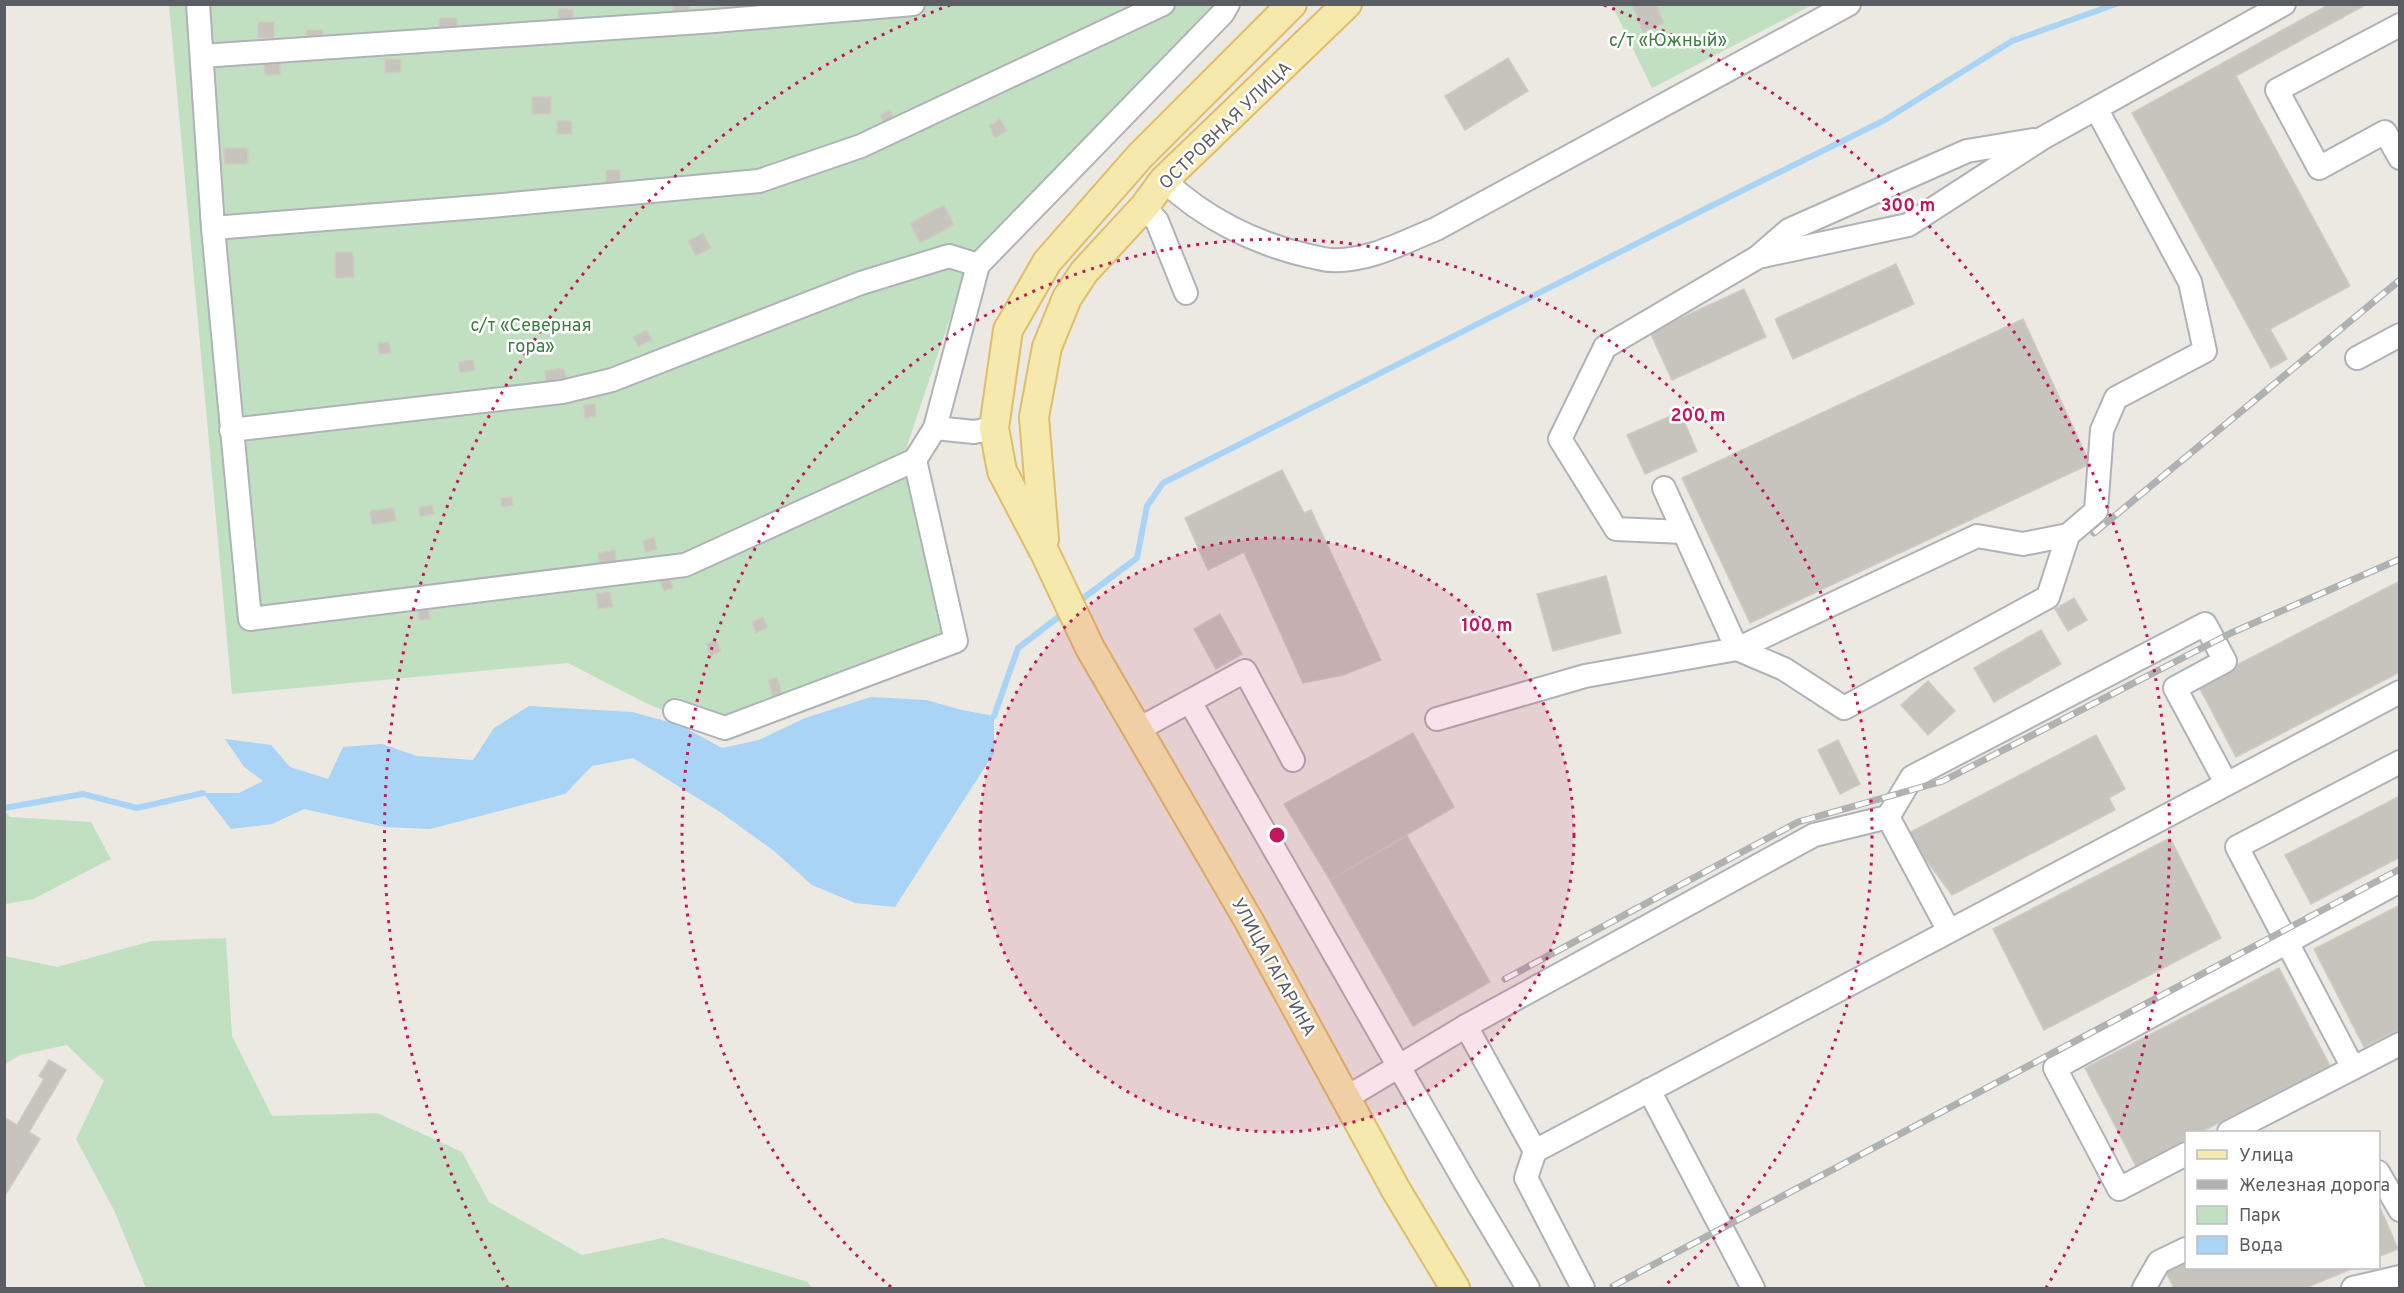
<svg xmlns="http://www.w3.org/2000/svg" width="2404" height="1293" viewBox="0 0 2404 1293" font-family="Overpass,sans-serif">
	<style>
		.green { fill: #c1e0c1 }
		.water { fill: #a9d4f5 }
		.lines { fill: none; stroke-linecap: round; stroke-linejoin: round }
		.stream { stroke: #a9d4f5; stroke-width: 6 }
		.building { fill: #c7c4be; stroke: #cfcbc1; stroke-width: 1.5 }
		.minor-casing { stroke: #afb2b6; stroke-width: 26 }
		.major-casing { stroke: #e0bd66; stroke-width: 32 }
		.minor { stroke: #fff; stroke-width: 22 }
		.major { stroke: #f5e9ad; stroke-width: 28 }
		.rail-casing { stroke: #b0b1b1; stroke-width: 7 }
		.rail { stroke: #fff; stroke-width: 4.5; stroke-dasharray: 14; stroke-linecap: butt }
		.ring { fill: none; stroke: #c2185b; stroke-width: 3; stroke-dasharray: 3 6 }
		.labels { text-anchor: middle; stroke-width: 5; stroke-linejoin: round; paint-order: stroke }
		.park-label { font-size: 18px; fill: #3d7d40; stroke: #fff }
		.street-label { font-size: 18px; fill: #5a5d61; stroke: #fff }
		.centre { fill: #c2185b; stroke: #fff; stroke-width: 3 }
		.ring-label { font-size: 18px; text-anchor: middle; font-weight: bold; fill: #c2185b; stroke: #fff; stroke-width: 5; stroke-linejoin: round; paint-order: stroke }
	</style>
	<rect width="100%" height="100%" fill="#ebe9e2"/>
	<g class="green">
		<polygon points="169,5 1213,5 972,253 904,455 953,654 724,737 644,702 568,663 232,694"/>
		<polygon points="1612,5 1812,5 1652,88"/>
		<polygon points="5,811 10,817 91,822 111,859 33,899 5,904"/>
		<polygon points="226,938 232,1036 272,1116 377,1113 462,1152 489,1202 582,1255 663,1238 808,1282 812,1288 146,1288 114,1210 76,1139 104,1081 67,1045 20,1055 5,1064 5,956 57,967 152,941"/>
	</g>
	<polygon class="water" points="871,697 926,700 962,710 994,716 994,753 895,907 855,903 812,885 774,851 720,812 633,758 592,766 565,794 430,829 385,827 304,809 272,824 231,829 203,793 239,793 263,781 244,767 225,739 271,745 290,767 328,779 343,747 382,744 417,756 473,760 494,728 529,706 632,712 680,725 722,748 759,740 805,718"/>
	<g class="lines">
		<g class="stream">
			<polyline points="1078,602 1137,558 1147,506 1163,483 1705,209 1883,121 2012,41 2116,4"/>
			<polyline points="994,716 1018,648 1065,612"/>
			<polyline points="4,808 83,794 137,808 203,793"/>
		</g>
	</g>
	<g class="building">
		<rect x="673" y="4" width="16" height="12"/>
		<polygon points="1632,4 1656,4 1664,23 1643,32"/>
		<polygon points="2330,4 2367,4 2236,76 2350,286 2270,329 2287,359 2271,368 2132,113"/>
		<rect x="558" y="9" width="15" height="10"/>
		<rect x="439" y="18" width="18" height="10"/>
		<rect x="258" y="22" width="16" height="16"/>
		<rect x="306" y="30" width="17" height="10"/>
		<polygon points="1508,58 1528,91 1465,130 1445,96"/>
		<polygon points="385,59 401,59 401,72 385,73"/>
		<polygon points="264,62 280,62 280,75 265,75"/>
		<rect x="532" y="97" width="19" height="17"/>
		<polygon points="890,110 895,120 885,125 880,115"/>
		<polygon points="1000,119 1007,131 995,138 989,126"/>
		<polygon points="557,121 571,121 572,134 557,134"/>
		<polygon points="224,148 248,148 248,164 225,164"/>
		<rect x="606" y="170" width="14" height="14"/>
		<polygon points="944,205 954,225 920,243 910,223"/>
		<polygon points="703,233 711,248 696,256 688,241"/>
		<polygon points="335,252 353,252 354,277 335,278"/>
		<polygon points="1896,264 1914,304 1793,359 1775,319"/>
		<polygon points="1744,289 1766,337 1672,380 1650,332"/>
		<polygon points="2023,319 2090,464 1750,623 1682,478"/>
		<polygon points="647,330 652,340 638,347 633,337"/>
		<polygon points="389,342 391,353 379,354 378,343"/>
		<polygon points="473,360 475,370 460,372 458,362"/>
		<polygon points="564,368 566,380 546,383 545,371"/>
		<polygon points="595,404 596,416 585,418 584,405"/>
		<polygon points="1680,412 1697,451 1645,474 1627,435"/>
		<polygon points="1282,470 1304,513 1311,510 1381,660 1343,675 1303,683 1244,552 1208,570 1185,518"/>
		<polygon points="512,497 513,505 502,507 501,498"/>
		<polygon points="432,505 434,514 420,516 419,507"/>
		<polygon points="394,508 396,521 372,524 370,511"/>
		<polygon points="654,537 657,549 646,552 643,541"/>
		<polygon points="615,550 616,564 600,566 598,553"/>
		<polygon points="1606,576 1621,633 1553,651 1537,594"/>
		<polygon points="670,577 673,588 664,591 660,580"/>
		<polygon points="2400,581 2400,672 2236,757 2198,685"/>
		<polygon points="610,592 613,607 598,609 596,594"/>
		<polygon points="2074,598 2087,620 2068,631 2055,609"/>
		<polygon points="418,608 428,608 430,619 419,620"/>
		<polygon points="1220,614 1242,654 1216,669 1194,629"/>
		<polygon points="763,617 768,627 756,633 752,622"/>
		<polygon points="2041,630 2061,664 1994,702 1974,668"/>
		<polygon points="716,640 721,651 711,656 706,644"/>
		<polygon points="777,677 782,694 773,697 768,680"/>
		<polygon points="1928,681 1955,711 1928,735 1901,705"/>
		<polygon points="1413,733 1454,807 1330,880 1284,804"/>
		<polygon points="2096,735 2125,789 2109,798 2115,810 1952,895 1907,834"/>
		<polygon points="1838,740 1860,784 1840,794 1818,750"/>
		<polygon points="2400,796 2400,857 2311,904 2285,855"/>
		<polygon points="1407,836 1490,982 1413,1026 1330,880"/>
		<polygon points="2170,838 2221,938 2044,1030 1993,929"/>
		<polygon points="2400,905 2400,1029 2364,1047 2314,949"/>
		<polygon points="2279,968 2330,1066 2201,1132 2186,1132 2186,1140 2136,1166 2085,1068"/>
		<polygon points="49,1060 66,1070 29,1132 40,1139 4,1197 4,1117 17,1125 44,1079 39,1076"/>
		<polygon points="2378,1203 2398,1249 2378,1257"/>
		<polygon points="2186,1263 2186,1268 2354,1268 2305,1288 2174,1288 2166,1272"/>
	</g>
	<g class="lines">
		<g class="minor-casing">
			<g id="minor">
				<polyline points="198,4 213,228 250,619 685,565 915,460 935,428 978,265 1223,13 1228,4"/>
				<polyline points="2400,25 2277,90 2319,168 2385,132 2400,158"/>
				<polyline points="202,56 715,21 913,4"/>
				<path d="M1164 180C1203 218 1256 244 1309 256 1316 257 1324 260 1331 260 1368 262 1404 242 1436 229L1849 4"/>
				<polyline points="1144,207 1157,221 1186,293"/>
				<polyline points="213,228 491,206 759,181 861,146 1163,4"/>
				<polyline points="1760,255 1789,230 1967,151 2033,140"/>
				<polyline points="2357,358 2400,335"/>
				<polyline points="935,428 974,432 994,428"/>
				<polyline points="231,430 562,392 612,380 861,283 949,256 978,265"/>
				<polyline points="1664,488 1737,649 1784,669 1844,708 2048,597 2068,535"/>
				<polyline points="1683,532 1616,529 1560,439 1605,347 1758,257 1908,225 2041,139 2284,4"/>
				<polyline points="1190,702 1465,1182 1528,1288"/>
				<polyline points="675,711 725,728 956,641 915,460"/>
				<polyline points="1437,719 1585,676 1737,649 1977,536 2023,544 2068,535 2096,511 2102,430 2116,398 2205,351 2190,282 2097,110"/>
				<polyline points="1137,730 1245,671 1293,760"/>
				<polyline points="1888,817 1912,777 2205,624 2225,661 2175,688 2226,783"/>
				<polyline points="2353,1068 2237,847 2400,762"/>
				<polyline points="1649,1090 1753,1288"/>
				<polyline points="1346,1098 1466,1026"/>
				<polyline points="2229,1132 2400,1044"/>
				<polyline points="1535,1151 1466,1026 1814,835 1888,817 1949,931"/>
				<polyline points="2186,1154 2119,1189 2055,1068 2400,881"/>
				<polyline points="2378,1172 2400,1210"/>
				<polyline points="1583,1288 1526,1178 1535,1151 2400,692"/>
				<polyline points="2144,1288 2159,1262 2186,1249"/>
				<polyline points="2353,1288 2400,1277"/>
			</g>
		</g>
		<g class="major-casing">
			<g id="major">
				<polyline points="1292,4 1140,156 1047,262 1008,330 994,428 1002,471 1045,553 1090,648 1249,921 1396,1190 1455,1288"/>
				<polyline points="1044,539 1034,417 1047,347 1067,298 1084,272 1144,207 1164,180 1347,4"/>
			</g>
		</g>
		<use href="#minor" class="minor"/>
		<use href="#major" class="major"/>
		<g class="rail-casing">
			<g id="rail">
				<polyline points="2094,533 2400,280"/>
				<polyline points="1505,979 1798,822 1943,781 2231,633 2400,559"/>
				<polyline points="1613,1286 2400,869"/>
			</g>
		</g>
		<use href="#rail" class="rail"/>
	</g>
	<circle cx="1277" cy="835" r="297" fill="#c2185b" fill-opacity=".12"/>
	<g class="ring">
		<circle cx="1277" cy="835" r="297"/>
		<path d="M891 1287A595 595 0 1 1 1663 1287"/>
		<path d="M508 1288A892 892 0 0 1 950 5M1604 5A892 892 0 0 1 2046 1288"/>
	</g>
	<g class="labels">
		<g class="park-label">
			<text x="1668" y="46">с/т «Южный»</text>
			<text x="531" y="331">с/т «Северная<tspan x="531" dy="21">гора»</tspan></text>
		</g>
		<g class="street-label">
			<text transform="translate(1225 125) rotate(-44)" y="6">ОСТРОВНАЯ УЛИЦА</text>
			<text transform="translate(1274 967) rotate(61)" y="6">УЛИЦА ГАГАРИНА</text>
		</g>
	</g>
	<circle cx="1277" cy="835" r="9" class="centre"/>
	<g class="ring-label">
		<text x="1908" y="211">300 m</text>
		<text x="1698" y="421">200 m</text>
		<text x="1487" y="631">100 m</text>
	</g>
	<rect width="2404" height="1293" fill="none" stroke="#5a5d61" stroke-width="12"/>
	<rect x="2185" y="1131" width="195" height="138" fill="#ffffff" stroke="#bdbec0" stroke-width="1.5"/>
	<rect x="2197" y="1150" width="30" height="9" fill="#f5e9ad" stroke="#bdbec0" stroke-width="1.5"/>
	<text x="2239" y="1161" font-size="18" fill="#5a5d61">Улица</text>
	<rect x="2197" y="1180" width="30" height="9" fill="#b0b1b1" stroke="#bdbec0" stroke-width="1.5"/>
	<text x="2239" y="1191" font-size="18" fill="#5a5d61">Железная дорога</text>
	<rect x="2197" y="1206" width="30" height="18" fill="#c1e0c1" stroke="#bdbec0" stroke-width="1.5"/>
	<text x="2239" y="1221" font-size="18" fill="#5a5d61">Парк</text>
	<rect x="2197" y="1236" width="30" height="18" fill="#a9d4f5" stroke="#bdbec0" stroke-width="1.5"/>
	<text x="2239" y="1251" font-size="18" fill="#5a5d61">Вода</text>
</svg>
